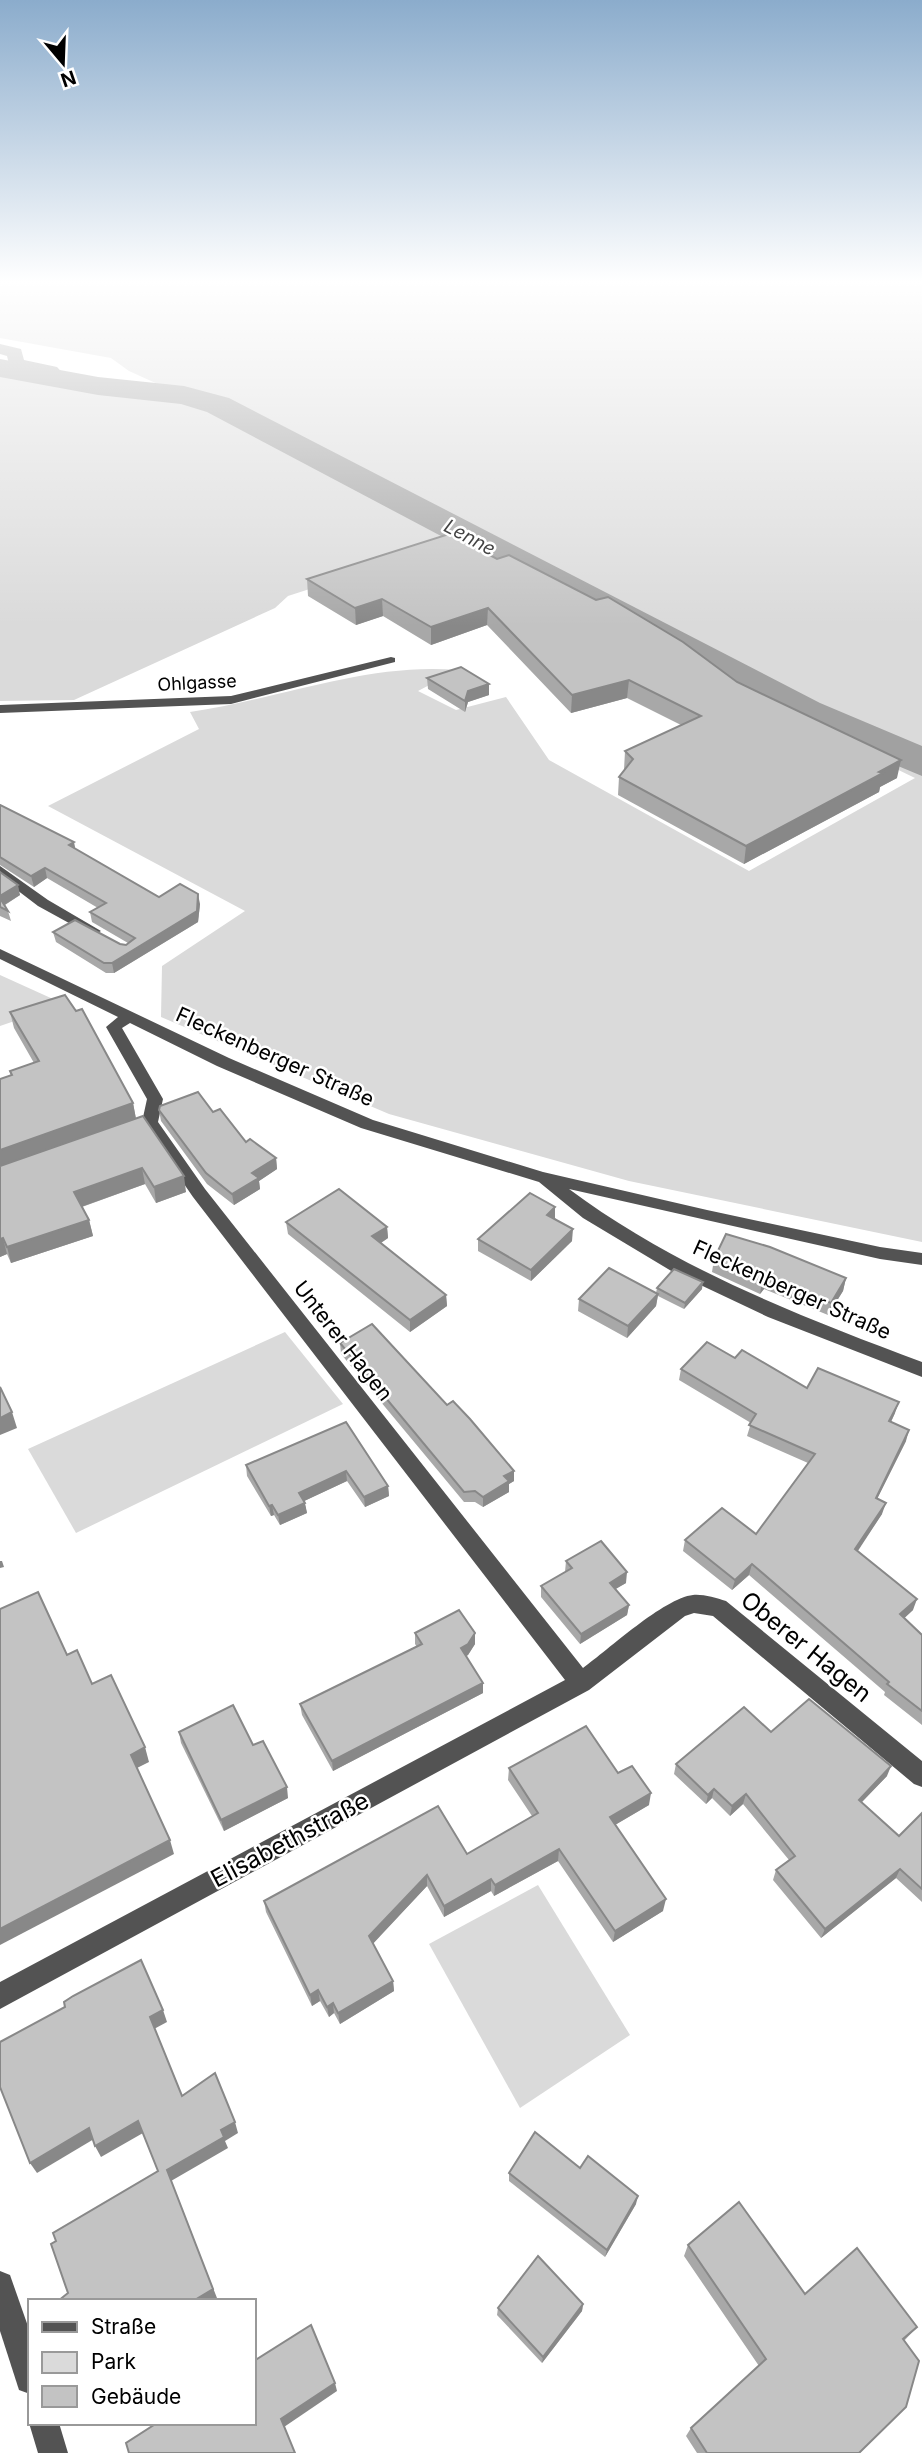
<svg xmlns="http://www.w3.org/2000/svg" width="922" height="2453" viewBox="0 0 922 2453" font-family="Inter,sans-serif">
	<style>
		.green { fill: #dadada }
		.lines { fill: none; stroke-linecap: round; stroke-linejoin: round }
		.canal { fill: #a1a1a1; fill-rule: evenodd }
		.river { fill: #a1a1a1; fill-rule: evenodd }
		.minor { fill: #535353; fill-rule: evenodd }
		.wall { fill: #a8a8a8 }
		.shaded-wall { fill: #888 }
		.building { fill: #c3c3c3; stroke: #888; stroke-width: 2 }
		.labels { text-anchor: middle; stroke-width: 5; stroke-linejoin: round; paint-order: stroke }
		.far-street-label { font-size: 18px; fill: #000; stroke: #fff }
		.far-water-label { font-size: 19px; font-style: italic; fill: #424242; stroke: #fff }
		.street-label { font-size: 21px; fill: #000; stroke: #fff }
		.near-street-label { font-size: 24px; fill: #000; stroke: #fff }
	</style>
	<rect width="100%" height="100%" fill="#fff"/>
	<g class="green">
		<path d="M0 282H922V1242L629 1181 389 1114 161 1017 162 966 245 911 48 806 199 729 190 712C279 699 368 662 458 670L418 691 456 710 506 697 549 760 749 871 915 778 787 716 607 613 464 539 288 596 275 608 74 700 0 701V366L213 409 129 371 111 358 0 338Z"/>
		<polygon points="0,975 64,1004 0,1026"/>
		<polygon points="285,1332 343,1404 76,1533 28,1449"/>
		<polygon points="538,1885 630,2035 520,2108 429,1944"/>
	</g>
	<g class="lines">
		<polygon class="canal" points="0,344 21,349 24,360 57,367 67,378 58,383 45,375 10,368 7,356 0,354"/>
		<polygon class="river" points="0,359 98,377 184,386 229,398 820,703 922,746 922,776 790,721 207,412 181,404 98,395 0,377"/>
		<g class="minor">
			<polygon points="391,657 395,658 395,662 231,704 0,713 0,705 231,696"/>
			<polygon points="0,866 48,900 101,931 94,935 89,934 38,906 0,877"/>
			<path d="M0 949 229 1058 373 1120 543 1172 707 1210 880 1247 922 1253V1265L880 1259 569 1189C675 1268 799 1316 922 1362V1377L768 1317 673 1272 583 1218 539 1182 361 1128 217 1066 130 1023 122 1028 163 1099 158 1122 205 1189 583 1668C608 1650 664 1598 693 1595 703 1594 716 1598 726 1601L922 1761V1787L914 1784 713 1616 694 1613 685 1616 589 1690 0 2009V1982L565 1680 193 1197 144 1126 142 1122 147 1099 106 1027 118 1017 0 959Z"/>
			<polygon points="0,2271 10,2275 30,2332 30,2394 19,2390 0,2331"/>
			<polygon points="30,2421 30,2423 59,2423 68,2453 38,2453 29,2423"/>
		</g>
	</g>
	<g class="wall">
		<polygon points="497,559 737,682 897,778 880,787 879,792 744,864 618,795 619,777 624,770 625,751 681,725 627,698 571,713 487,625 431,645 383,616 356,625 308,596 307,579"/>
		<polygon points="427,678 489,684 489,695 468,702 465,712 428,689"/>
		<polygon points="0,805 159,897 200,904 198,922 114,973 106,973 56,942 53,932 120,944 126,945 128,943 92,922 90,912 98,908 47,878 34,887 0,865"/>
		<polygon points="0,872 20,895 5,905 8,911 11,921 0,916"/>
		<polygon points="10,1012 133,1103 136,1119 186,1192 156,1203 145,1184 82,1207 89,1220 93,1236 11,1263 7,1254 0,1257 11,1076 10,1071 34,1063 14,1028"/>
		<polygon points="159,1110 213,1112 246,1142 276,1158 277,1169 259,1181 260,1189 234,1205 207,1184 161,1121"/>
		<polygon points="555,1218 572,1241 531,1281 478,1251 478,1239"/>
		<polygon points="286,1222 387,1227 388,1238 381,1243 446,1295 447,1306 410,1332 288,1234"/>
		<polygon points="714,1259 846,1278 843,1291 828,1315 764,1289 760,1294 712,1272"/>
		<polygon points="657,1288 702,1289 684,1309 658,1296 656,1306 627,1338 578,1311 579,1299 656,1293"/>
		<polygon points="340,1343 447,1405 514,1471 514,1481 509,1484 509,1492 483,1507 475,1502 464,1502 341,1354"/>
		<polygon points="735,1358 807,1388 895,1413 891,1422 906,1441 877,1499 882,1514 857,1551 913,1610 904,1618 922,1635 922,1725 884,1695 885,1692 749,1575 732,1590 683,1551 685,1540 756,1534 808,1463 747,1436 751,1423 679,1380 681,1369"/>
		<polygon points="346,1422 388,1486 389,1496 365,1507 347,1481 304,1501 307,1513 280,1525 274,1515 271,1516 247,1476 246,1465"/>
		<polygon points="566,1561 626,1583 615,1589 629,1605 627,1615 580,1644 541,1597 541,1586 565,1572"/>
		<polygon points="415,1633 475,1644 468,1655 466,1656 483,1683 483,1693 333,1771 302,1715 300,1704 417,1647 415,1644"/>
		<polygon points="179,1732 253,1745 288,1798 224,1831 181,1743"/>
		<polygon points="771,1732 887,1776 862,1802 899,1836 922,1813 922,1902 896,1878 821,1938 773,1880 776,1870 789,1860 743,1804 730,1816 712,1798 706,1804 674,1774 676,1764"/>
		<polygon points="509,1768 618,1773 649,1805 615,1825 663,1911 613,1942 558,1861 494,1896 491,1891 444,1917 427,1886 373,1943 393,1981 394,1991 340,2024 334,2013 329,2017 320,2001 312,2006 266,1912 264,1901 467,1854 532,1816 508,1780"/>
		<polygon points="580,2168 636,2204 605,2257 509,2181 509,2173"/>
		<polygon points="688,2245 805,2294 917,2327 904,2341 860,2453 697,2453 686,2436 691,2428 759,2366 684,2256"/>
		<polygon points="583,2304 582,2311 542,2363 497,2315 498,2308"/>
	</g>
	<g class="shaded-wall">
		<polygon points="382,599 383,616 356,625 355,608"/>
		<polygon points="488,608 487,625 431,645 431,627"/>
		<polygon points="629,680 627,698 571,713 572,695"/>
		<polygon points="489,684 489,695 468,702 465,712 465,701 468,691"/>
		<polygon points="901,760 897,778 880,787 879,792 744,864 746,846"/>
		<polygon points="74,842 76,852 69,845"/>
		<polygon points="45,868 47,878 34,887 31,876"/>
		<polygon points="18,885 20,895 1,907 0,896"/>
		<polygon points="198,894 200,904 198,922 114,973 112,963"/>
		<polygon points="133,1103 136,1119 0,1167 0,1150"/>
		<polygon points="276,1158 277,1169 259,1181 260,1189 234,1205 232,1194 252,1173"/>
		<polygon points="142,1168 145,1184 78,1208 74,1192"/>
		<polygon points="184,1176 186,1192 156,1203 154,1187"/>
		<polygon points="555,1207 555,1218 546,1226 547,1215"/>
		<polygon points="89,1220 93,1236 11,1263 7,1247"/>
		<polygon points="387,1227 388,1238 373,1248 372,1236"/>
		<polygon points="573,1229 572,1241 531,1281 531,1270"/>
		<polygon points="3,1238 7,1254 0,1257 0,1239"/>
		<polygon points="767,1276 764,1289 760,1294 762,1282"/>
		<polygon points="846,1278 843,1291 828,1315 831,1303"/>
		<polygon points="703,1282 702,1289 684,1309 685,1303"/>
		<polygon points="658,1294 656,1306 627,1338 628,1326"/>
		<polygon points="446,1295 447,1306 410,1332 410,1320"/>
		<polygon points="899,1402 895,1413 886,1432 889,1421"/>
		<polygon points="12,1412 17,1428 0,1435 0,1418"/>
		<polygon points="909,1430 906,1441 872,1509 876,1498"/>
		<polygon points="346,1471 347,1481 300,1503 299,1493"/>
		<polygon points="514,1471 514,1481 509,1484 509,1492 483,1507 483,1497 504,1476"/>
		<polygon points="388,1486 389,1496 365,1507 364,1497"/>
		<polygon points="305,1503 307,1513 280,1525 278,1515"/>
		<polygon points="886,1503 882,1514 852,1560 855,1549"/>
		<polygon points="272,1505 274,1515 271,1516 269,1506"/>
		<polygon points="0,1561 2,1561 4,1567 0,1568"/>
		<polygon points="752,1564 749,1575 732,1590 735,1580"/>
		<polygon points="627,1572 626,1583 609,1593 610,1583"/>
		<polygon points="917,1599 913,1610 897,1625 900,1614"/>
		<polygon points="629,1605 627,1615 580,1644 581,1634"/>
		<polygon points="475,1633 475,1644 468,1655 461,1659 461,1648"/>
		<polygon points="483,1683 483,1693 333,1771 332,1761"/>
		<polygon points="145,1747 149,1762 135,1769 131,1755"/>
		<polygon points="891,1766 887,1776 855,1809 859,1800"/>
		<polygon points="287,1787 288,1798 224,1831 221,1820"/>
		<polygon points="714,1789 712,1798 706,1804 708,1795"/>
		<polygon points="651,1793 649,1805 608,1829 610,1817"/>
		<polygon points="746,1794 743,1804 730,1816 732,1806"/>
		<polygon points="170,1840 174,1854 0,1945 0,1929"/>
		<polygon points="559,1849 558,1861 494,1896 495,1885"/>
		<polygon points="900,1869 896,1878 821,1938 825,1929"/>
		<polygon points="427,1875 427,1886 370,1947 369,1936"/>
		<polygon points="491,1879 491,1891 444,1917 444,1906"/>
		<polygon points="666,1899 663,1911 613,1942 615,1931"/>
		<polygon points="393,1981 394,1991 340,2024 338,2013"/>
		<polygon points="318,1990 320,2001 312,2006 310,1995"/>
		<polygon points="333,2003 334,2013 329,2017 327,2007"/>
		<polygon points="163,2010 167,2022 154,2029 150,2017"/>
		<polygon points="138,2121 143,2133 101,2157 95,2146"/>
		<polygon points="235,2122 238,2133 225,2141 228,2148 171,2181 217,2298 213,2301 193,2301 167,2170 221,2130"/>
		<polygon points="89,2128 94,2139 37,2173 30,2163"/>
		<polygon points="638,2196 636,2204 605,2257 607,2250"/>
		<polygon points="583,2304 582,2311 542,2363 543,2357"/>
		<polygon points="335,2383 337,2391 284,2427 281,2419"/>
	</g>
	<g class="building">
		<polygon points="449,534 497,559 509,555 596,600 608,597 683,642 737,682 901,760 879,772 883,773 746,846 619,777 633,759 625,751 701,716 629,680 572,695 488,608 431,627 382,599 355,608 307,579"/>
		<polygon points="461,667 489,684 468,691 465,701 427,678"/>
		<polygon points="0,805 74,842 69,845 159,897 180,884 198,894 197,911 112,963 104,963 53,932 75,920 120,944 126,945 135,938 90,912 106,903 45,868 31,876 0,857"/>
		<polygon points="0,872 18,885 0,896"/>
		<polygon points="0,898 8,911 0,907"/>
		<polygon points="65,995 76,1011 82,1009 133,1103 0,1150 0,1079 12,1075 10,1071 39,1061 10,1012"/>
		<polygon points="198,1092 213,1112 220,1109 246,1142 250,1139 276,1158 252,1173 259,1178 232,1194 206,1173 159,1110 160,1106"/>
		<polygon points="143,1116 184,1176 154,1187 142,1168 74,1192 89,1220 7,1247 3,1238 0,1239 0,1166"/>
		<polygon points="339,1189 387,1227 372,1236 446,1295 410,1320 286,1222"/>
		<polygon points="530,1193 555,1207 547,1215 573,1229 531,1270 478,1239"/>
		<polygon points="726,1234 770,1247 846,1278 831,1303 767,1276 762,1282 714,1259"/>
		<polygon points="609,1268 658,1294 628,1326 579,1299"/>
		<polygon points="674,1269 703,1282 685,1303 657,1288"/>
		<polygon points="372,1324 447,1405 453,1401 470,1419 514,1471 504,1476 509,1481 483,1497 475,1491 464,1492 340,1343"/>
		<polygon points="707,1342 735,1358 742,1350 807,1388 818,1368 899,1402 889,1421 909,1430 876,1498 886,1503 855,1549 917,1599 900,1614 922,1635 922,1711 887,1684 889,1682 752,1564 735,1580 685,1540 722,1508 756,1534 815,1454 749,1425 756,1414 681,1369"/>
		<polygon points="0,1387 12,1412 0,1418"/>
		<polygon points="346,1422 388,1486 364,1497 346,1471 299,1493 305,1503 278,1515 272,1505 269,1506 246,1465"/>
		<polygon points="601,1541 627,1572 610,1583 629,1605 581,1634 541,1586 572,1568 566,1561"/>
		<polygon points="38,1592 67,1655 77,1650 92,1684 111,1675 145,1747 131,1755 170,1840 0,1929 0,1609"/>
		<polygon points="459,1610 475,1633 468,1644 461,1648 483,1683 332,1761 300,1704 422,1644 415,1633"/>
		<polygon points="809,1699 891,1766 859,1800 899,1836 922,1813 922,1889 900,1869 825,1929 776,1870 795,1856 746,1794 732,1806 714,1789 708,1795 676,1764 744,1707 771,1732"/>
		<polygon points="233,1705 253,1745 263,1741 287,1787 221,1820 179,1732"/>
		<polygon points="586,1726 618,1773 632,1766 651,1793 610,1817 666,1899 615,1931 559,1849 495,1885 491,1879 444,1906 427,1875 369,1936 393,1981 338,2013 333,2003 327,2007 318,1990 310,1995 264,1901 438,1806 467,1854 538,1813 509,1768"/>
		<polygon points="141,1960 163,2010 150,2017 182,2096 215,2073 235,2122 221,2130 224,2137 167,2170 213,2289 193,2301 58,2301 68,2293 51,2244 56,2241 53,2233 158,2171 138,2121 95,2146 89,2128 30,2163 0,2087 0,2042 65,2007 64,2002 73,1996"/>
		<polygon points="535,2132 580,2168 588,2156 638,2196 607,2250 509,2173"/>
		<polygon points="739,2202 805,2294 857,2248 917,2327 903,2339 919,2361 906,2407 859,2453 707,2453 691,2428 766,2359 688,2245"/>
		<polygon points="538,2256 583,2304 543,2357 498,2308"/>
		<polygon points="311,2325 335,2383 281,2419 295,2453 129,2453 126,2443 157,2423 254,2423 254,2361"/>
	</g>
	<linearGradient id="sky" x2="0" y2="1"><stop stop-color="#8baccc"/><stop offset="0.45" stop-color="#fff"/><stop offset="1" stop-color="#fff" stop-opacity="0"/></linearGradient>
	<rect width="922" height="626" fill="url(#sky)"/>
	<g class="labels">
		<g class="far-street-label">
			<text transform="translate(197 683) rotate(-3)" y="6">Ohlgasse</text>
		</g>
		<g class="far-water-label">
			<text transform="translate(470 537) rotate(28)" y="7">Lenne</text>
		</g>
		<g class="street-label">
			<text transform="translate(275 1057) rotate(24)" y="7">Fleckenberger Straße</text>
			<text transform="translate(792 1290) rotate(24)" y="7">Fleckenberger Straße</text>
			<text transform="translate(343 1341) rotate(52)" y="7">Unterer Hagen</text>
		</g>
		<g class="near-street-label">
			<text transform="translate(806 1647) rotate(39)" y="8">Oberer Hagen</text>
			<text transform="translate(290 1840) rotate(-28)" y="8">Elisabethstraße</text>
		</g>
	</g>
	<rect x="28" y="2299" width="228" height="126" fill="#ffffff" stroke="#999999" stroke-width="2"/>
	<rect x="42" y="2322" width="35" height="10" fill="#535353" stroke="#999999" stroke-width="2"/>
	<text x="91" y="2334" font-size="21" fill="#000000">Straße</text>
	<rect x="42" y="2352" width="35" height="21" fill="#dadada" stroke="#999999" stroke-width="2"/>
	<text x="91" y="2369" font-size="21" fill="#000000">Park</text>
	<rect x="42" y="2386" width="35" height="21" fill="#c3c3c3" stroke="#999999" stroke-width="2"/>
	<text x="91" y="2404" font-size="21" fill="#000000">Gebäude</text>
	<g transform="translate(63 63) rotate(161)" stroke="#ffffff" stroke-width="5" paint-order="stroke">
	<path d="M0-5L12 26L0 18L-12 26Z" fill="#000000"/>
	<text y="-10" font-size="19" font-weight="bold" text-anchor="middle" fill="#000000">N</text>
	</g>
</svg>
